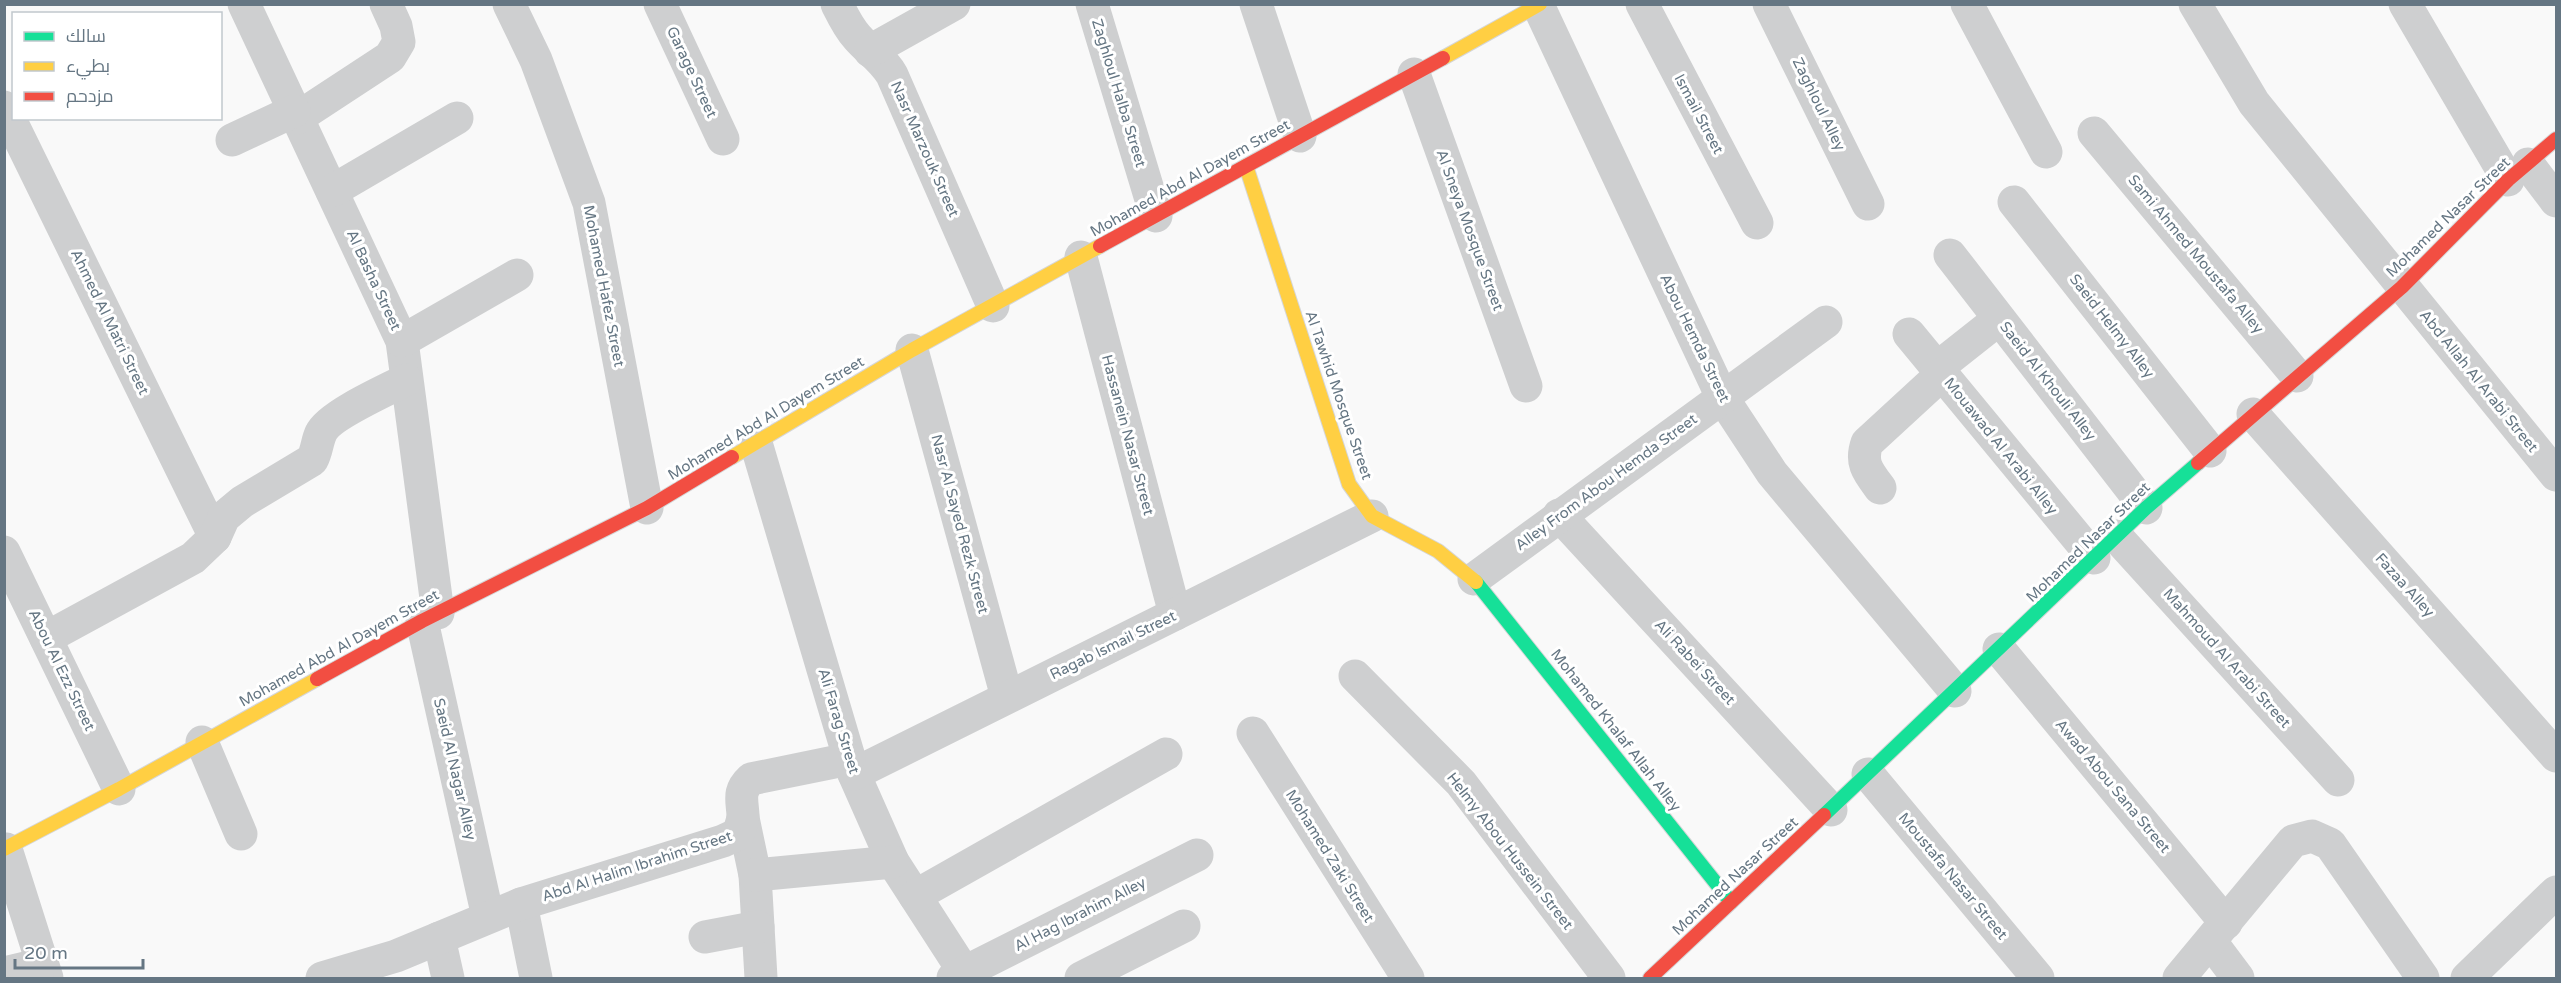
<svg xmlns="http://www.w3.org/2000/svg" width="2561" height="983" viewBox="0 0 2561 983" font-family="'Varela Round',Cairo,sans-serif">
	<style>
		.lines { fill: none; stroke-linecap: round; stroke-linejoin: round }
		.fast-casing { stroke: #d5d6d7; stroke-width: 16 }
		.slow-casing { stroke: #d5d6d7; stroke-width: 16 }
		.jam-casing { stroke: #d5d6d7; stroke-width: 16 }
		.street { stroke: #cecfd0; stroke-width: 33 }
		.fast { stroke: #16e098; stroke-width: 14 }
		.slow { stroke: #ffcf43; stroke-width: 14 }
		.jam { stroke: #f24e42; stroke-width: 14 }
		.labels { text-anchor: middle; stroke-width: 6; stroke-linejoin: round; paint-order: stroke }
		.street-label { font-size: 15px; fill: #657683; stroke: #fff }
	</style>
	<rect width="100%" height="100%" fill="#f9f9f9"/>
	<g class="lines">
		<g class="fast-casing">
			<g id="fast">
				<polyline points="1476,582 1731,902"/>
				<polyline points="1824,815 2146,508 2198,463"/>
			</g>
		</g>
		<g class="slow-casing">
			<g id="slow">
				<polyline points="1443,58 1540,4"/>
				<polyline points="1246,166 1349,484 1372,516 1438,551 1476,582"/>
				<polyline points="732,457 912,350 1100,246"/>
				<polyline points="4,849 119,789 317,679"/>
			</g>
		</g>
		<g class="jam-casing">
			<g id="jam">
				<polyline points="1100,246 1443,58"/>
				<polyline points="2198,463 2402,287 2508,180 2556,139"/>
				<polyline points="317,679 422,621 647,508 732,457"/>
				<polyline points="1650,978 1824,815"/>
			</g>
		</g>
		<g class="street">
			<polyline points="244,4 402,341 438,613"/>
			<polyline points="509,4 536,60 589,203 647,508"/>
			<polyline points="660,4 723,139"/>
			<path d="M837 4C843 16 848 27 857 37 869 51 883 59 892 75L993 306"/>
			<polyline points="1092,4 1156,216"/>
			<polyline points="1256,4 1300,136"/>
			<polyline points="1642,4 1757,223"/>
			<polyline points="1769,4 1868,204"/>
			<polyline points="1967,4 2046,152"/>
			<polyline points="2195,4 2254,103 2556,475"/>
			<polyline points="2405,4 2508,180"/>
			<polyline points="1538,5 1722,397 1772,473 1955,691"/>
			<polyline points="870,51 954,4"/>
			<polyline points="1414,74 1526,386"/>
			<polyline points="4,107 215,537"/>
			<polyline points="297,118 390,57 399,42 396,26 386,4"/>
			<polyline points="2094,133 2297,376"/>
			<polyline points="232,140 294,111"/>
			<polyline points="2528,164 2556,201"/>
			<polyline points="332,191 457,118"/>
			<polyline points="2014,202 2210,451"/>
			<polyline points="1950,255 2146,508"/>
			<polyline points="1081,257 1175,614"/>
			<polyline points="1909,334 2094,558"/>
			<polyline points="402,341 517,275"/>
			<polyline points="912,350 1007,697"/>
			<polyline points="1937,368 1999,319"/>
			<polyline points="2253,414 2556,756"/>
			<polyline points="756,443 854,774 893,862 968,978"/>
			<path d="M1880 488C1868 472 1860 463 1867 443L1942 374"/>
			<polyline points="1559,515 1831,810"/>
			<polyline points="2116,536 2338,780"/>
			<polyline points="4,552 119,789"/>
			<polyline points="1474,579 1826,322"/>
			<polyline points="422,621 488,917"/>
			<path d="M46 638 193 558 215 537 224 517 242 502 312 460C317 451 317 441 321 433 328 416 388 389 406 380"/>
			<polyline points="1999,649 2226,923"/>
			<polyline points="1355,676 1461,783 1609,978"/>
			<polyline points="1253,733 1408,978"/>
			<polyline points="202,742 241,834"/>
			<polyline points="854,774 1372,516"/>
			<polyline points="1868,774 2038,978"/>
			<polyline points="743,818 755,875 761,978"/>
			<polyline points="6,849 47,978"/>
			<polyline points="755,875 893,862"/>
			<polyline points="915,896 1166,754"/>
			<polyline points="521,904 536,978"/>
			<polyline points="705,937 758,927"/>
			<polyline points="439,938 448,978"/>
			<polyline points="2211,942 2238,978"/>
			<polyline points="4,973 42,964"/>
			<path d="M322 978 396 956 521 904 723 841 738 834C740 828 743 821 743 815 742 799 738 791 751 779L849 759"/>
			<polyline points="953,978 1197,855"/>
			<polyline points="1081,978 1184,926"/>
			<polyline points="2179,978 2293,841 2312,836 2330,844 2423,978"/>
			<polyline points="2467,978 2556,892"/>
		</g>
		<use href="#fast" class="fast"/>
		<use href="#slow" class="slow"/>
		<use href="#jam" class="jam"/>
	</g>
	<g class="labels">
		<g class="street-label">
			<text transform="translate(692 72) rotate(65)" y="5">Garage Street</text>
			<text transform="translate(1119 93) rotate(73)" y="5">Zaghloul Halba Street</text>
			<text transform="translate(1819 104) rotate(64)" y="5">Zaghloul Alley</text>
			<text transform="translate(1699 114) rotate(62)" y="5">Ismail Street</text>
			<text transform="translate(925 149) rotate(66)" y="5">Nasr Marzouk Street</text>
			<text transform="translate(1190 178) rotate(-29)" y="5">Mohamed Abd Al Dayem Street</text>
			<text transform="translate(2448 217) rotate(-44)" y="5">Mohamed Nasar Street</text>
			<text transform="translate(1470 230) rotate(70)" y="5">Al Sneya Mosque Street</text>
			<text transform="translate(2196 254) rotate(50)" y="5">Sami Ahmed Moustafa Alley</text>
			<text transform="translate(374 280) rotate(65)" y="5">Al Basha Street</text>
			<text transform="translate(604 286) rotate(79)" y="5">Mohamed Hafez Street</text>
			<text transform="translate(110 322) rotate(64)" y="5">Ahmed Al Matri Street</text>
			<text transform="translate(2112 326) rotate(52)" y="5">Saeid Helmy Alley</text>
			<text transform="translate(1695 338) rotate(64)" y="5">Abou Hemda Street</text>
			<text transform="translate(2048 381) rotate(52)" y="5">Saeid Al Khouli Alley</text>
			<text transform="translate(2479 381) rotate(51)" y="5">Abd Allah Al Arabi Street</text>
			<text transform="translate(1339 395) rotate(71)" y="5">Al Tawhid Mosque Street</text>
			<text transform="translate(766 418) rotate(-31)" y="5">Mohamed Abd Al Dayem Street</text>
			<text transform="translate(1128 435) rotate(75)" y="5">Hassanein Nasar Street</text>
			<text transform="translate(2001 446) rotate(51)" y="5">Mouawad Al Arabi Alley</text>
			<text transform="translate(1606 482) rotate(-36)" y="5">Alley From Abou Hemda Street</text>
			<text transform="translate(960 524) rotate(75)" y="5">Nasr Al Sayed Rezk Street</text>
			<text transform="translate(2088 542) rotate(-44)" y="5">Mohamed Nasar Street</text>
			<text transform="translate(2405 585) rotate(48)" y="5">Fazaa Alley</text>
			<text transform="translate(1113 645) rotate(-26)" y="5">Ragab Ismail Street</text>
			<text transform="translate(339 648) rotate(-29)" y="5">Mohamed Abd Al Dayem Street</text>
			<text transform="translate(2227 658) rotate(48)" y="5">Mahmoud Al Arabi Street</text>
			<text transform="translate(1695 662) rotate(47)" y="5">Ali Rabei Street</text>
			<text transform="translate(62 670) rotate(64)" y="5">Abou Al Ezz Street</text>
			<text transform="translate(839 721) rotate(73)" y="5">Ali Farag Street</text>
			<text transform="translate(1616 730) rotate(52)" y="5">Mohamed Khalaf Allah Alley</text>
			<text transform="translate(455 769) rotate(77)" y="5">Saeid Al Nagar Alley</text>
			<text transform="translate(2113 786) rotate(50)" y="5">Awad Abou Sana Street</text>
			<text transform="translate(1510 851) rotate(52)" y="5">Helmy Abou Hussein Street</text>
			<text transform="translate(1330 856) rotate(58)" y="5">Mohamed Zaki Street</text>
			<text transform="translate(637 866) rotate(-18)" y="5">Abd Al Halim Ibrahim Street</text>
			<text transform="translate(1735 876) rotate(-43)" y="5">Mohamed Nasar Street</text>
			<text transform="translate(1953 876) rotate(50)" y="5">Moustafa Nasar Street</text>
			<text transform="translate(1080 914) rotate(-27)" y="5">Al Hag Ibrahim Alley</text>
		</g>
	</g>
	<rect width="2561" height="983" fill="none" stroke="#657683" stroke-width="12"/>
	<rect x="12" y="12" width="210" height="108" fill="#ffffff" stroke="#c1c8cd" stroke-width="1.5"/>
	<rect x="24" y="32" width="30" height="9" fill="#16e098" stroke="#c1c8cd" stroke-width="1.5"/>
	<text x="66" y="42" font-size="18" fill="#657683">سالك</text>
	<rect x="24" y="62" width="30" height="9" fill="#ffcf43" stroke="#c1c8cd" stroke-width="1.5"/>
	<text x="66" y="72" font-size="18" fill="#657683">بطيء</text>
	<rect x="24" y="92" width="30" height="9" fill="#f24e42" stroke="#c1c8cd" stroke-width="1.5"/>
	<text x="66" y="102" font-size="18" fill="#657683">مزدحم</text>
	<path d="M15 959v9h128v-9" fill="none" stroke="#657683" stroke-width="3"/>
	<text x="24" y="959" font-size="18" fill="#657683" stroke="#ffffff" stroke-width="4.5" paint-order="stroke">20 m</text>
</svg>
